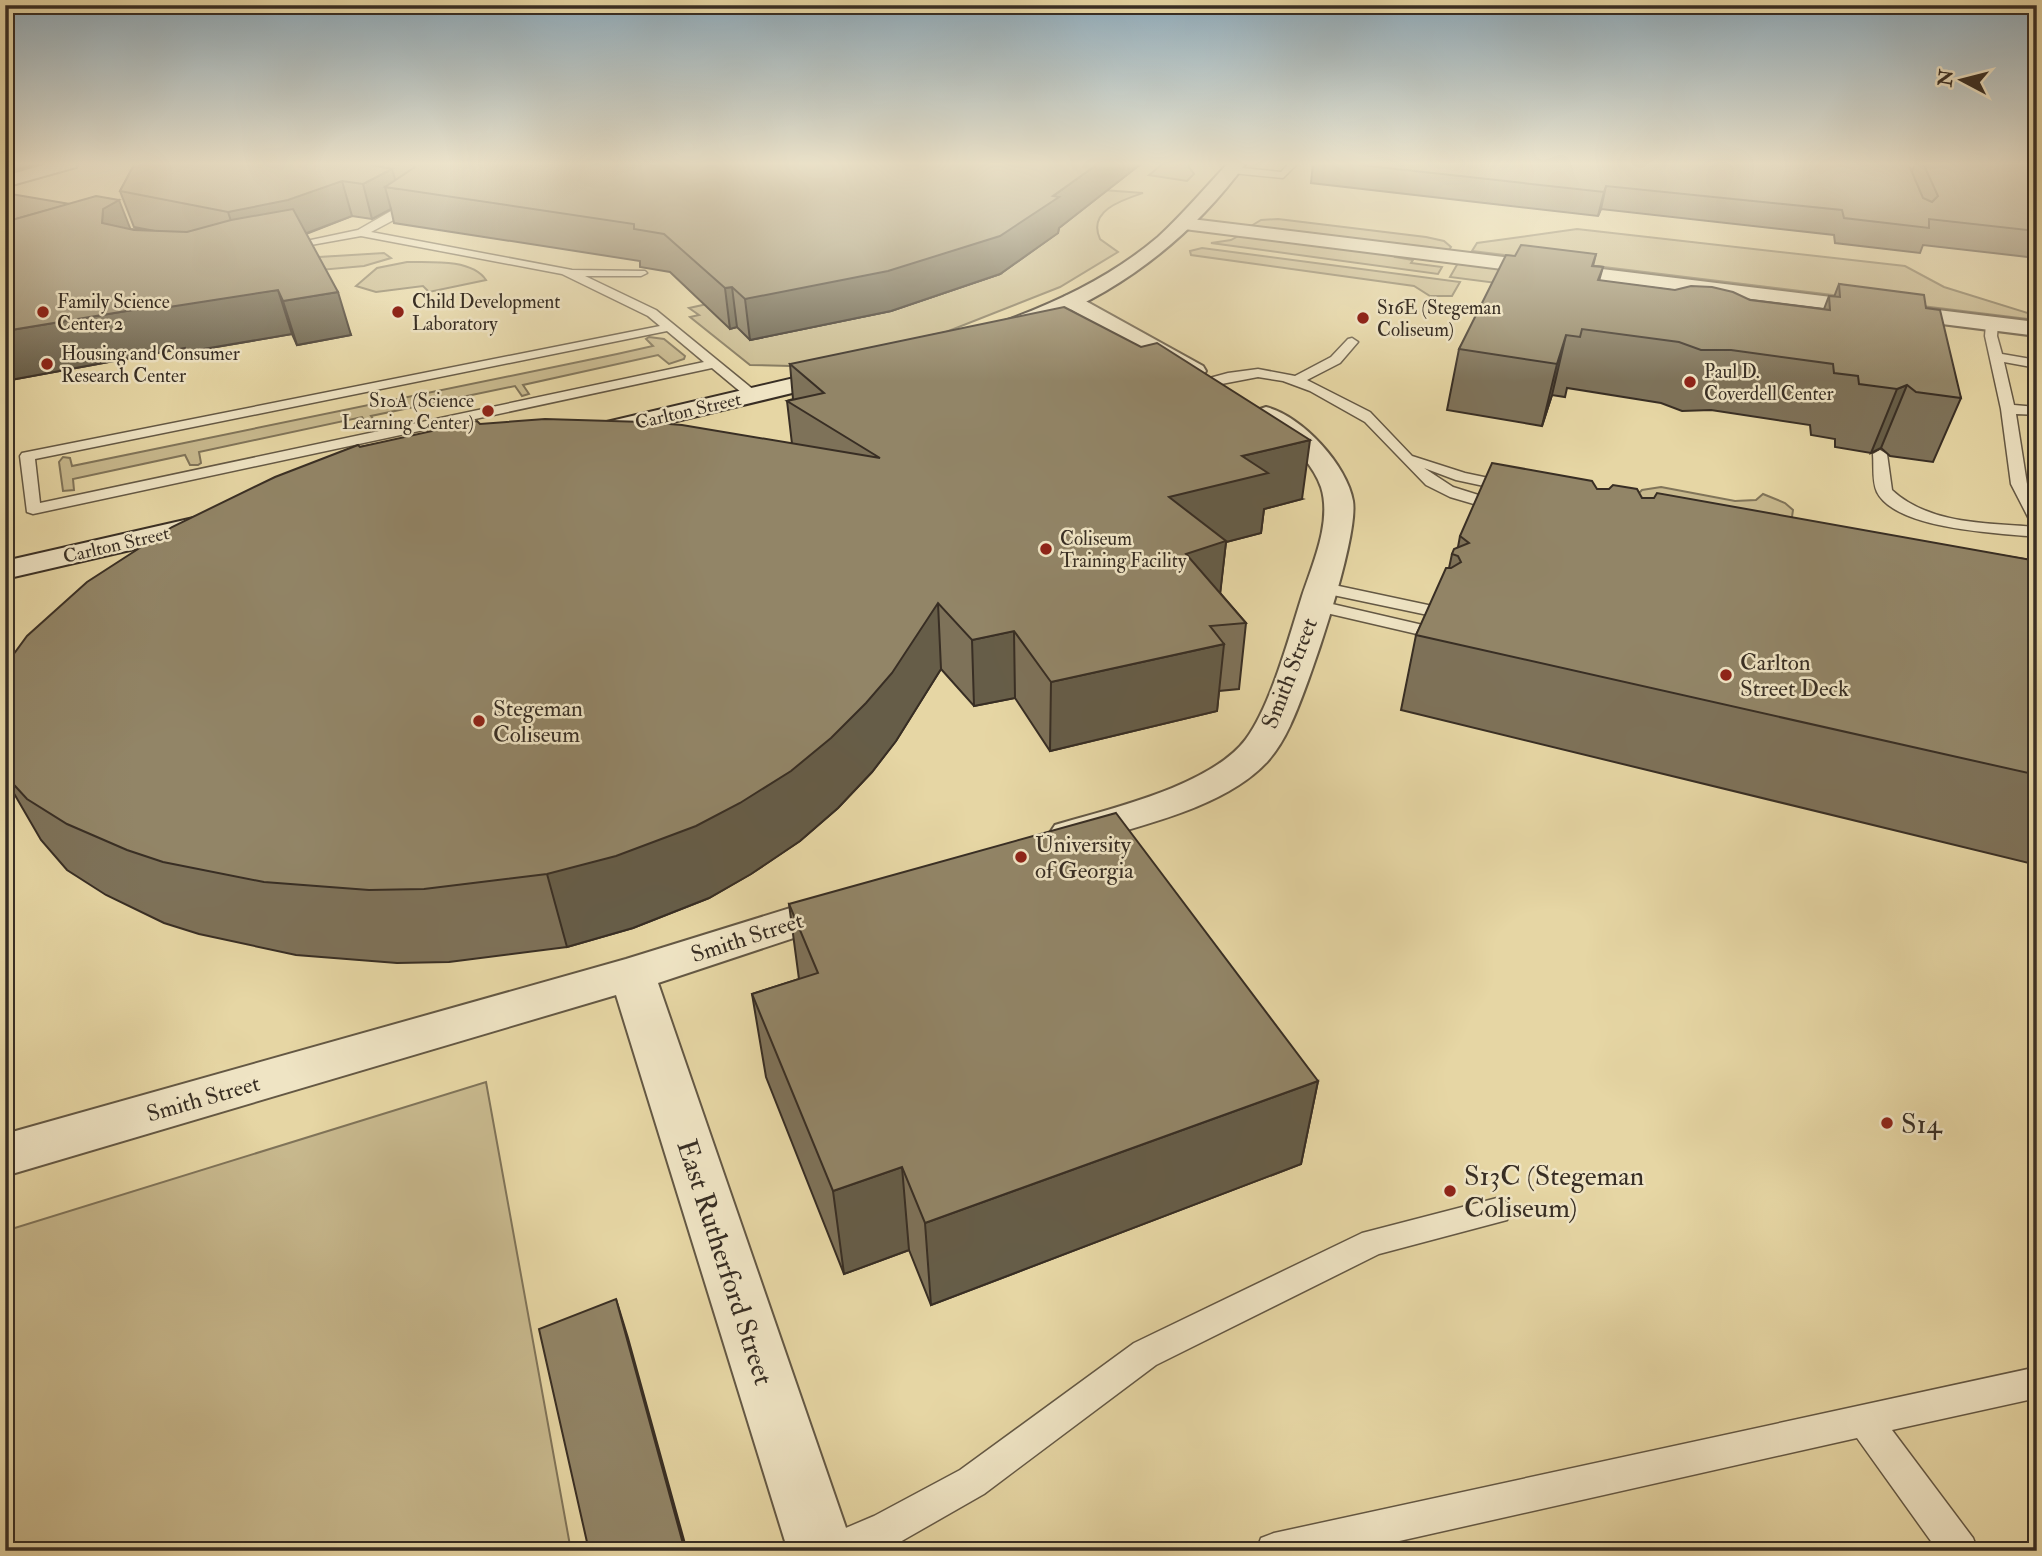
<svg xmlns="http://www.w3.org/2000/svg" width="2042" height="1556" viewBox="0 0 2042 1556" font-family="'IM FELL Double Pica',serif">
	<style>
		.green { fill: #c8b98e; stroke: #807459; stroke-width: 2 }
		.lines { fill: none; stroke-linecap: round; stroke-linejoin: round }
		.lane-casing { stroke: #645844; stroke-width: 3 }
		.street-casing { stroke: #645844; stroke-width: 4 }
		.secondary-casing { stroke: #382e24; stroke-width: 4 }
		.lane { fill: #efe4c4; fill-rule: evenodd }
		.street { fill: #efe4c4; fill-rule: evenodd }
		.secondary { fill: #efe4c4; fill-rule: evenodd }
		.wall { fill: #7e7259; stroke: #382e24; stroke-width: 2 }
		.shaded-wall { fill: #665d48; stroke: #382e24; stroke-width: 2 }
		.building { fill: #928567; stroke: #382e24; stroke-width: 2 }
		.poi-dot { fill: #8f2418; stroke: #efe4c4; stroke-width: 2.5 }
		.labels { text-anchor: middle; stroke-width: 5; stroke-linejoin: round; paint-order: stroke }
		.far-poi-label { font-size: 19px; fill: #382e24; stroke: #efe4c4; text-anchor: start }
		.far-street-label { font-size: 19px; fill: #382e24; stroke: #efe4c4 }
		.poi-label { font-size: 23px; fill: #382e24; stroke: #efe4c4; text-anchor: start }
		.street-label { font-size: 23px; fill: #382e24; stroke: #efe4c4 }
		.near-poi-label { font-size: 28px; fill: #382e24; stroke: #efe4c4; text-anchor: start }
		.near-street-label { font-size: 28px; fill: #382e24; stroke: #efe4c4 }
	</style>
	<rect width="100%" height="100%" fill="#e6d6a4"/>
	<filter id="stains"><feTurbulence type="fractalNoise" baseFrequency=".00286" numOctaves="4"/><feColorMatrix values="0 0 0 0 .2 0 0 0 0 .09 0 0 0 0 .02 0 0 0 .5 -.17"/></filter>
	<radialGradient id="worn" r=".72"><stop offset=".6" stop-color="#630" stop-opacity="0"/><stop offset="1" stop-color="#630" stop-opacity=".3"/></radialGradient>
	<g class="green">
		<path d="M504 163H972L1089 189 1143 193C1122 200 1087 211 1100 239L1118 252 1060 287 946 332 791 366 750 365 690 317 699 315 689 308 721 301 737 327 750 340 891 311 1000 274Z"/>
		<polygon points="1164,163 1190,163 1189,167 1194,174 1187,181 1149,175"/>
		<polygon points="1278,219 1426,237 1444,241 1451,247 1449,250 1251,226 1261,220"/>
		<polygon points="1577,229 1905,266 1944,287 2037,316 2037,320 1472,251 1477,243"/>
		<polygon points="1240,235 1396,254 1395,257 1413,260 1411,263 1442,267 1438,274 1211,243 1231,240"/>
		<polygon points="1202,248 1460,282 1452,296 1430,296 1414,286 1191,255 1190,251"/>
		<polygon points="384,253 391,258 364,266 320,270 319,257"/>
		<path d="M407 262C431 262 472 259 486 280L429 292 423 286 376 292 356 286 377 268Z"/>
		<polygon points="1458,263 1613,283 1628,300 1450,277"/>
		<polygon points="649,337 664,339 685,356 684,359 669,364 658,355 523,385 529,394 522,396 515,386 371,416 378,425 375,427 370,428 362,417 199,452 201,463 198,465 190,465 185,455 73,479 74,490 63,491 59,462 63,457 70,458 72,466 617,354 653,346 646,339"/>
		<polygon points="1661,487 1735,501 1756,500 1763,494 1785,503 1793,510 1792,517 1777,538 1636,496 1642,490"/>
		<polygon points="486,1082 571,1551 5,1551 5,1231"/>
	</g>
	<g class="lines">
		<g class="lane-casing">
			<g id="lane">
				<polygon points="1289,163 1298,163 1283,178 1232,173 1227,170 1232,167 1281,172"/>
				<polygon points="1898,163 1914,163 1922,167 1917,170"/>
				<path d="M412 199 421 201 403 215 371 232 572 270 645 271 647 273 641 276H585L656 310 760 395 758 398H748L712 368 33 514 27 512 20 456 22 453 660 326 648 316 562 274 361 236 283 250 278 247 358 230ZM667 331 704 362 40 503 35 459Z"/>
				<polygon points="1992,320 1998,324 1997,336 2002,354 2037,360 2037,368 2004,362 2014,405 2037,407 2037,415 2016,414 2027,484 2037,503 2037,524 2029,519 2011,484 2001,409 1985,336 1986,324"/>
				<polygon points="1352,338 1358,342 1340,363 1307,380 1370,412 1412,456 1465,473 1517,484 1520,487 1512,492 1456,480 1424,468 1453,487 1507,504 1509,507 1507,510 1501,512 1450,497 1426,485 1365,422 1310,391 1283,381 1258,377 1211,386 1204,382 1206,379 1228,373 1258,369 1295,376 1331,357 1348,339"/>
				<path d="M1880 450 1887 454 1892 490C1930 525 1988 523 2037 527V537C2000 533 1896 530 1877 492 1872 482 1874 465 1873 454Z"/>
				<polygon points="1320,582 1442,608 1451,613 1442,618 1314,591 1311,587"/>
				<polygon points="1315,600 1440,629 1443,633 1434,638 1309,609 1306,605"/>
				<polygon points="1497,1198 1507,1202 1512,1211 1507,1220 1379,1254 1156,1365 984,1494 900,1542 878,1551 817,1551 822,1538 874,1516 960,1470 1134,1343 1362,1233"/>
				<polygon points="2037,1367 2037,1398 1892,1430 1973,1538 1978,1551 1938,1551 1857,1438 1355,1551 1256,1551 1261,1538 1274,1533"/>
			</g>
		</g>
		<g class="street-casing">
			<g id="street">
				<polygon points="50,163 78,163 76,167 5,187 5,176"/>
				<polygon points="1183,218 2037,322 2037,336 1176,228 1173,224"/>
				<polygon points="1073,294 1203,366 1206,371 1203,376 1194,378 1185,376 1065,306 1062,301 1065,296"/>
				<path d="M1266 407C1302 416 1347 465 1353 501 1359 538 1308 689 1290 726 1284 739 1276 752 1267 762 1224 808 1141 825 1083 843L1069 847 1055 843 1049 834 1055 825C1109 809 1211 786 1246 739 1271 705 1289 637 1302 596 1313 563 1332 521 1321 487 1313 465 1296 448 1278 435 1269 428 1259 424 1253 415L1257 410Z"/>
				<polygon points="842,892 857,897 864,907 857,917 658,983 854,1551 788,1551 616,995 5,1176 5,1134 626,959"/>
			</g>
		</g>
		<g class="secondary-casing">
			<g id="secondary">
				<path d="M1228 163H1246C1194 234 1126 288 1045 321 1031 327 1014 337 999 333L996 328 999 323C1056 303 1111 277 1158 237 1183 214 1205 188 1228 163Z"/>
				<polygon points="841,367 850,369 853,374 850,379 590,442 581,440 577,434 581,428"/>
				<polygon points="211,514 221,517 226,523 221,529 5,579 5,561"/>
			</g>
		</g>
		<use href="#lane" class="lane"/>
		<use href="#street" class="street"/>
		<use href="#secondary" class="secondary"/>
	</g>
	<g class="wall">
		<polygon points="135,163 1142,163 1059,228 1058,233 1000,274 891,311 750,340 737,327 730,329 670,272 640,267 640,261 394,223 391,209 372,219 352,216 306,234 351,335 297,345 292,334 186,352 185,348 5,381 5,193 130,229 155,231 134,227 120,191"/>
		<polygon points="1313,163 1908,163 1912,172 1915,163 2037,163 2037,258 1923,245 1920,253 1835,243 1834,235 1601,209 1598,216 1311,183"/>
		<polygon points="1596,254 1593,266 1603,267 1599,281 1824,309 1829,296 1834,297 1839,284 1926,308 1961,398 1933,462 1890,456 1881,448 1871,453 1835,447 1835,439 1811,435 1810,425 1711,410 1682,411 1661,403 1567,388 1565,397 1552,395 1542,426 1447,410 1459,349 1515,256"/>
		<polygon points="790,364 1302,499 1264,509 1261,533 1226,542 1220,593 1246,623 1239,689 1219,691 1217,711 1050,751 1015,698 974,706 941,669 896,741 872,772 838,808 800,841 751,874 709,898 633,928 567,947 449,962 397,963 296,955 199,934 164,923 106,895 67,870 41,840 5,778 5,666 360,447 480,424 792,444 787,401 793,399"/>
		<polygon points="1597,489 1642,498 2037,561 2037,865 1401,710 1416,635 1449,568 1452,554 1458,547 1460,536"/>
		<polygon points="789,904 1318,1081 1301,1164 931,1305 909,1250 844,1274 766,1077 752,994 799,979"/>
	</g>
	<g class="shaded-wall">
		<polygon points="5,163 40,163 5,173"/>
		<polygon points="1099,163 1142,163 1059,228 1058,233 1000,274 891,311 750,340 745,299 1053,196"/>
		<polygon points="392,169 398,189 385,187 391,209 372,219 363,184"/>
		<polygon points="342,181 352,216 299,236 240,248 228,212"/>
		<polygon points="1606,186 1601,209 1598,216 1604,192"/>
		<polygon points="119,200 134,238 102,223 103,209"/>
		<polygon points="732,287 737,327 730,329 725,288"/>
		<polygon points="278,290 292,334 186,352 185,348 5,381 5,331 169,304"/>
		<polygon points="338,292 351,335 297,345 283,301"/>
		<polygon points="1566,335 1552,395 1542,426 1557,364"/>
		<polygon points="1907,385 1881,448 1871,453 1897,389"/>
		<polygon points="1310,440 1302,499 1264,509 1261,533 1226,542 1219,604 1186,554 1169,497 1242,456"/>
		<polygon points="938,603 941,669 896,741 872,772 838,808 800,841 751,874 709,898 633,928 567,947 547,874"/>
		<polygon points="1014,631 1015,698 974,706 972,640"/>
		<polygon points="1224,644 1217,711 1050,751 1051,682"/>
		<polygon points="1318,1081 1301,1164 931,1305 925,1223"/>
		<polygon points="902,1167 909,1250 844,1274 833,1191"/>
		<polygon points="616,1299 628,1338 687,1551 685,1551"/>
	</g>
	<g class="building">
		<polygon points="135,163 360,163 392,169 363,184 342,181 288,200 228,212 120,191"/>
		<polygon points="408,163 1099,163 1053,196 1059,197 1000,236 888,271 745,299 732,287 725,288 664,234 634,229 634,224 385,187 415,167"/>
		<polygon points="1342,163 1908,163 1923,198 1932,202 1938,196 1923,163 2037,163 2037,231 1929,219 1929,228 1844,218 1842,210 1606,186 1604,192"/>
		<polygon points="5,193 70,204 5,222"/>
		<polygon points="96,196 119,200 103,209 102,223 134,230 187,232 231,220 293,209 338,292 283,301 278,290 169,307 169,304 5,331 5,222"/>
		<polygon points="1521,245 1596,254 1592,266 1603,267 1598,280 1675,290 1691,286 1712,287 1733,292 1750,300 1830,310 1829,296 1840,297 1839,284 1924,295 1926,308 1940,310 1961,398 1916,392 1907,385 1897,389 1859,384 1858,376 1834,373 1833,364 1731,350 1701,350 1679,342 1582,329 1580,337 1566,335 1557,364 1459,349 1506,255 1515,256"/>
		<polygon points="1064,307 1141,347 1157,343 1310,440 1242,456 1268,473 1169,497 1226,541 1186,554 1246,623 1210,626 1224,644 1051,682 1014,631 972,640 938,603 892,673 866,703 831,738 791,771 740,803 696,826 616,856 547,874 424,889 369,890 264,882 163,862 127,850 67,824 27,799 5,775 5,666 27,636 87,582 172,527 275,477 358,445 360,447 477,421 480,424 545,419 644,422 682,425 880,458 787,401 824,393 790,364"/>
		<polygon points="1492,463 1592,481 1597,489 1609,489 1613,485 1637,489 1642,498 1654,498 1657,493 2037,561 2037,775 1416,635 1446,568 1451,568 1461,562 1458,556 1452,554 1454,549 1469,543 1460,536"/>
		<polygon points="1116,813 1318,1081 925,1223 902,1167 833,1191 752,994 818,973 789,904"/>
		<polygon points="616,1299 685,1551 589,1551 539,1329"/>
	</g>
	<linearGradient id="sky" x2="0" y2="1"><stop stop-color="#8fabbb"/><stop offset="0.43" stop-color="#f4edd6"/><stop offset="1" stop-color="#f4edd6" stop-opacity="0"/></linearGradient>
	<rect width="2042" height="381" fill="url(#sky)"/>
	<g class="poi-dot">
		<circle cx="43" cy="312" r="7"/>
		<circle cx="398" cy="312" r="7"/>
		<circle cx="1363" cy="318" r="7"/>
		<circle cx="47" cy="364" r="7"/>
		<circle cx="1690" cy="382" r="7"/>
		<circle cx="488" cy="411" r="7"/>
		<circle cx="1046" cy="549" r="7"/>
		<circle cx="1726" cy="675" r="7"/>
		<circle cx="479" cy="721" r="7"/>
		<circle cx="1021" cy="857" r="7"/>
		<circle cx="1887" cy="1123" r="7"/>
		<circle cx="1450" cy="1191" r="7"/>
	</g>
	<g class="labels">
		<g class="far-poi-label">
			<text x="57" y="308">Family Science<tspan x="57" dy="22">Center 2</tspan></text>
			<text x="412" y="308">Child Development<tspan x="412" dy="22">Laboratory</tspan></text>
			<text x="1377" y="314">S16E (Stegeman<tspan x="1377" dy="22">Coliseum)</tspan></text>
			<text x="61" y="360">Housing and Consumer<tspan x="61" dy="22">Research Center</tspan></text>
			<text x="1704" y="378">Paul D.<tspan x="1704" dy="22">Coverdell Center</tspan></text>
			<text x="474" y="407" text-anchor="end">S10A (Science<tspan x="474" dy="22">Learning Center)</tspan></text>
			<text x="1060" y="545">Coliseum<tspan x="1060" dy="22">Training Facility</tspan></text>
		</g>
		<g class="far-street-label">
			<text transform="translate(688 410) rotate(-13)" y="7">Carlton Street</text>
			<text transform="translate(116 544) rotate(-13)" y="7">Carlton Street</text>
		</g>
		<g class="poi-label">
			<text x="1740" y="670">Carlton<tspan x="1740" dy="26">Street Deck</tspan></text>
			<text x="493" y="716">Stegeman<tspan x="493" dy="26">Coliseum</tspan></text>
			<text x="1035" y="852">University<tspan x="1035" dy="26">of Georgia</tspan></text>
		</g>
		<g class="street-label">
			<text transform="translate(1289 673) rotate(-69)" y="8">Smith Street</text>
			<text transform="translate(747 937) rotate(-18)" y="8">Smith Street</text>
			<text transform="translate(203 1098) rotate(-16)" y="8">Smith Street</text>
		</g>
		<g class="near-poi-label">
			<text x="1901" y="1133">S14</text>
			<text x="1464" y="1185">S13C (Stegeman<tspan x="1464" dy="32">Coliseum)</tspan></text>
		</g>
		<g class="near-street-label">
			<text transform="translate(726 1262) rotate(72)" y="10">East Rutherford Street</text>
		</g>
	</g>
	<rect width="2042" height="1556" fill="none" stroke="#e6d6a4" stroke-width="28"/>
	<rect x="7" y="7" width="2028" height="1542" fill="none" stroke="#382e24" stroke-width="3.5"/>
	<rect x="14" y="14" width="2014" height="1528" fill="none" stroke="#382e24" stroke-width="2"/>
	<g transform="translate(1962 80) rotate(277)" stroke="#efe4c4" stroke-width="5" paint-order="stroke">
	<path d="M0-5L12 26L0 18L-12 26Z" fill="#382e24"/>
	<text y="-10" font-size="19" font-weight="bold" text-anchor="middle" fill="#382e24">N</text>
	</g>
	<rect width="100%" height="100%" filter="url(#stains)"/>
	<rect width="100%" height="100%" fill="url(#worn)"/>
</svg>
